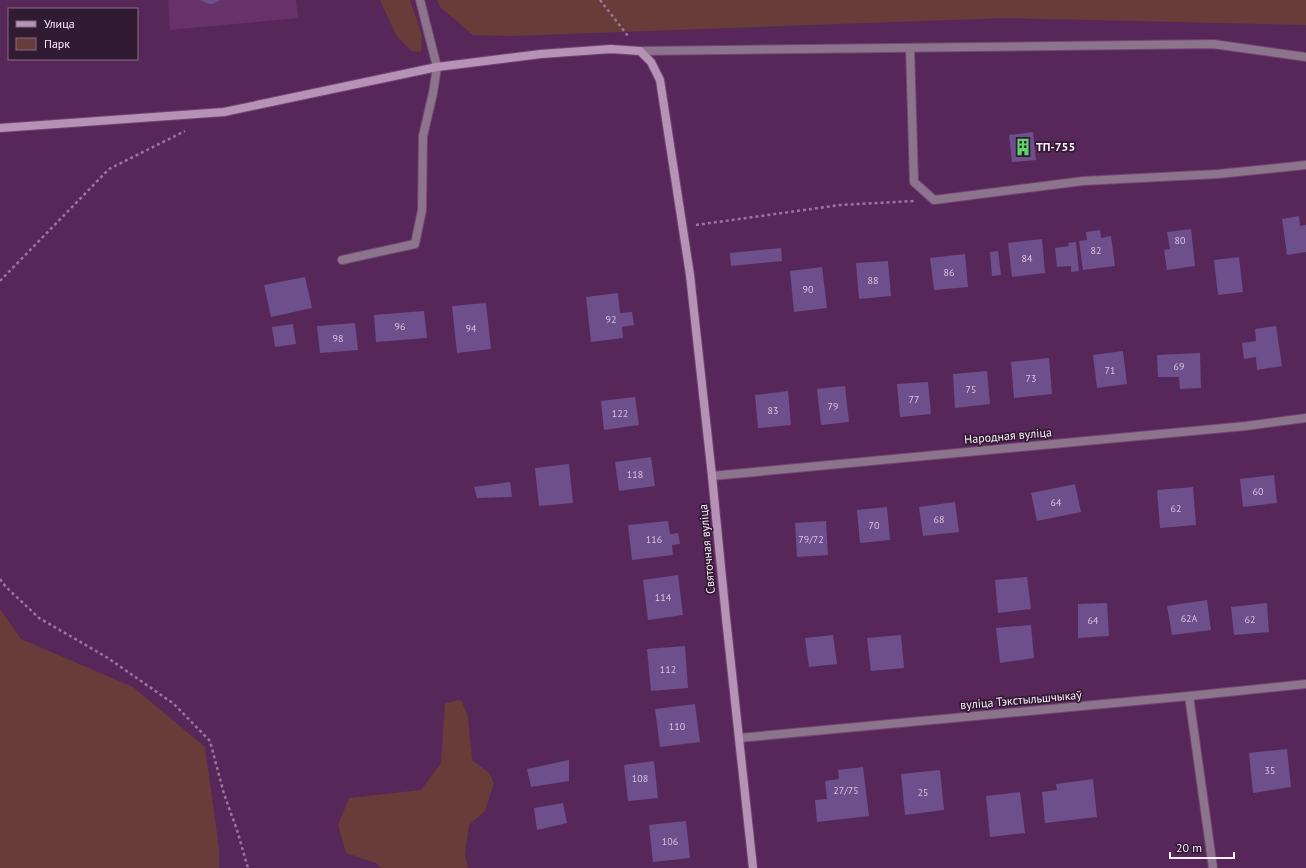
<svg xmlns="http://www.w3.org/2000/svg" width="1306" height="868" viewBox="0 0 1306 868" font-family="'PT Sans',sans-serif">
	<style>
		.built { fill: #673269 }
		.green { fill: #683c38 }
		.building { fill: #6d4f8b }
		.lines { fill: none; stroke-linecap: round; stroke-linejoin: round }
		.lane-casing { stroke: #724674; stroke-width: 10 }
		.street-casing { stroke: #724674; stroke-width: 10 }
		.secondary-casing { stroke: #724674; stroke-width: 10 }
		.path { stroke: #9b769c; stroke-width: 2.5; stroke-dasharray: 3 3; stroke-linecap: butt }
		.lane { stroke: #8c758c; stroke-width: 8 }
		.street { stroke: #8c758c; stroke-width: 8 }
		.secondary { stroke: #b792b7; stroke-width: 8 }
		.labels { text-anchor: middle; stroke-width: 3.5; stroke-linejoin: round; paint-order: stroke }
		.number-label { font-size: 10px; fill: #d9c4e0 }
		.poi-label { font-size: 12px; font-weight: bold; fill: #fdebfd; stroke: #311b32; text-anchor: start }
		.street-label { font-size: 12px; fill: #fdebfd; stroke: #311b32 }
	</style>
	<rect width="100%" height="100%" fill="#58275a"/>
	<polygon class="built" points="168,0 296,0 298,18 170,30"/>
	<g class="green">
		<polygon points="380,0 410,0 422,36 421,52 411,51 396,35"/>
		<polygon points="437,0 1306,0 1306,25 1006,18 511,36 473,35 440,7"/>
		<polygon points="0,609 21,639 133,687 205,747 219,848 219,868 0,868"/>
		<polygon points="461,700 468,716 472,760 489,773 494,783 485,811 469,825 465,854 468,868 381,868 376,863 346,853 338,825 349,798 421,790 441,763 445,703"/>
	</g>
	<g class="building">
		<polygon points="200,0 220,0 213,4 209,4"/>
		<polygon points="1033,132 1036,160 1012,162 1009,135"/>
		<polygon points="1299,216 1300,226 1306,225 1306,252 1287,255 1282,219"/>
		<polygon points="1191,229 1195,266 1167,270 1164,250 1170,249 1167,232"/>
		<polygon points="1100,230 1101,238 1111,236 1115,266 1083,270 1079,241 1087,240 1086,232"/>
		<polygon points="1042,239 1045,273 1012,277 1008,243"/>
		<polygon points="1076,242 1079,271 1071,272 1071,266 1057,267 1055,248 1069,246 1068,243"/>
		<polygon points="781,248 782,261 731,266 730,253"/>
		<polygon points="998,251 1001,275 992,276 990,252"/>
		<polygon points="965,254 968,287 934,290 930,258"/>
		<polygon points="1239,257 1243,292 1218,295 1214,260"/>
		<polygon points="888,261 891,296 859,299 856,263"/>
		<polygon points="822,267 827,308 794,312 790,271"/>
		<polygon points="305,277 312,308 271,317 264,285"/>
		<polygon points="618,293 620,313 632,312 634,325 622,327 623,338 591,342 586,297"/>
		<polygon points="486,303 491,349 457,353 452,306"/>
		<polygon points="424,311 427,338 376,342 374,315"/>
		<polygon points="355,323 358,350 320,353 317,326"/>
		<polygon points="293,324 296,344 275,347 272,327"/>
		<polygon points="1276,326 1282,366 1257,370 1256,357 1244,359 1242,343 1256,341 1255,329"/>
		<polygon points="1123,351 1127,384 1097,388 1093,355"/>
		<polygon points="1200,353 1201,388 1180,389 1179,377 1158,377 1157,355"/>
		<polygon points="1049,358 1052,394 1014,398 1011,362"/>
		<polygon points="987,371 990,404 955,408 953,374"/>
		<polygon points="928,382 931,414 900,417 897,384"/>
		<polygon points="845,386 849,422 821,425 817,389"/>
		<polygon points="788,391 791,425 758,428 755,395"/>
		<polygon points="635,397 639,425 604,430 601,401"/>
		<polygon points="651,457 655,486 619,491 615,462"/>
		<polygon points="569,464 573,503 539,506 535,468"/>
		<polygon points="1274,475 1277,503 1243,507 1240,479"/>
		<polygon points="510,482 512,497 477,498 474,487"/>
		<polygon points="1075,484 1081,512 1037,521 1031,493"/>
		<polygon points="1193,487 1196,525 1160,528 1157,490"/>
		<polygon points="955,502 959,532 923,536 919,507"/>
		<polygon points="887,507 890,540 860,543 857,510"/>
		<polygon points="668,521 670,534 678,533 680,544 672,545 673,555 632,560 628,525"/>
		<polygon points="826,521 828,555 797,557 795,523"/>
		<polygon points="678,575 683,615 648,620 643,580"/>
		<polygon points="1027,577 1031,609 998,613 995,580"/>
		<polygon points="1207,600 1211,630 1172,635 1167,606"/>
		<polygon points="1107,603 1109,636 1078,638 1078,604"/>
		<polygon points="1267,603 1269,632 1234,635 1231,607"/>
		<polygon points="1031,625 1034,658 1000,663 996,628"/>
		<polygon points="833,635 837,664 809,667 805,638"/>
		<polygon points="901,635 904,668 871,671 867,638"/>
		<polygon points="685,646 688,688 651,691 647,649"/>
		<polygon points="695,704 700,742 660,747 655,709"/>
		<polygon points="1287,749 1291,787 1253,793 1249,753"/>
		<polygon points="569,760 569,781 531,787 527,769"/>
		<polygon points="654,761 658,798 628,801 624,765"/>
		<polygon points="863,767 869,816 817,822 815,800 827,799 825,781 839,779 838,770"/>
		<polygon points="940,770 944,810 905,815 901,774"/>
		<polygon points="1093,779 1097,817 1045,823 1042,792 1057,790 1056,784"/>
		<polygon points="1020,792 1025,833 990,837 986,796"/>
		<polygon points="563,803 567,823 537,830 534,808"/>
		<polygon points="686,821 690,858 653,862 649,825"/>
	</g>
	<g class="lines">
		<g class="lane-casing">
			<g id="lane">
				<polyline points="910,48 914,182 934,200 1083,181 1218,174 1306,165"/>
				<polyline points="342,260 415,244 422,210 423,136 433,93 437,67 420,0"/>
			</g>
		</g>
		<g class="street-casing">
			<g id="street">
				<polyline points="640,51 1213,44 1306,57"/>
				<polyline points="712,476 1246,426 1306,418"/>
				<polyline points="1189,696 1213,868"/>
				<polyline points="739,738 1189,696 1306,684"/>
			</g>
		</g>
		<g class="secondary-casing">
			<polyline id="secondary" points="0,128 224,112 437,67 541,54 611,49 640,51 651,62 660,80 690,275 712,476 726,618 753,868"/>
		</g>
		<g class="path">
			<polyline points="600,0 628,36"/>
			<polyline points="696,225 840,205 914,201"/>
			<polyline points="0,281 109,169 185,131"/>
			<polyline points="0,579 6,587 39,618 108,658 174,704 210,741 224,794 237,830 248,868"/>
		</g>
		<use href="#lane" class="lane"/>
		<use href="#street" class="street"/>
		<use href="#secondary" class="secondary"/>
	</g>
	<defs>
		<g id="building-bare" transform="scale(1.38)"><path d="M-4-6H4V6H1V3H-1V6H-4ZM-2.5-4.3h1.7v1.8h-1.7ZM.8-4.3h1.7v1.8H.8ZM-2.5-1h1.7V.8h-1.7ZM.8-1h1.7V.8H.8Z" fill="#5dd56c" stroke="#311b32" stroke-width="2.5" paint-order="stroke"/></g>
	</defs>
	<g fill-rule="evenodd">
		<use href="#building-bare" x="1023" y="147"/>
	</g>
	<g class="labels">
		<g class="number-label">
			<text x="1180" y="244">80</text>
			<text x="1096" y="254">82</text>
			<text x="1027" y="262">84</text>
			<text x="949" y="276">86</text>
			<text x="873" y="284">88</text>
			<text x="808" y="293">90</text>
			<text x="611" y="323">92</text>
			<text x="400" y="330">96</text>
			<text x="471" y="332">94</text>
			<text x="338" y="342">98</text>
			<text x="1179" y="370">69</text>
			<text x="1110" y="374">71</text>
			<text x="1031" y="382">73</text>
			<text x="971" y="393">75</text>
			<text x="914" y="403">77</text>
			<text x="833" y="410">79</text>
			<text x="773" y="414">83</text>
			<text x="620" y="417">122</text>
			<text x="635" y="478">118</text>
			<text x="1258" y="495">60</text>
			<text x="1056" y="506">64</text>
			<text x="1176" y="512">62</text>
			<text x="939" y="523">68</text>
			<text x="874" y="529">70</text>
			<text x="654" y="543">116</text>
			<text x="811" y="543">79/72</text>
			<text x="663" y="601">114</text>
			<text x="1189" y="622">62А</text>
			<text x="1250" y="623">62</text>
			<text x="1093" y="624">64</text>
			<text x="668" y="673">112</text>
			<text x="677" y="730">110</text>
			<text x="1270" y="774">35</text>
			<text x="640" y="782">108</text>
			<text x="846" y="794">27/75</text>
			<text x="923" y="796">25</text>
			<text x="670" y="845">106</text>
		</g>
		<g class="poi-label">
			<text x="1036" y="151">ТП-755</text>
		</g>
		<g class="street-label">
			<text transform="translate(1008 436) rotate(-5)" y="4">Народная вуліца</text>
			<text transform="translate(707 549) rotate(-95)" y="4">Святочная вуліца</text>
			<text transform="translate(1021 700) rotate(-5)" y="4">вуліца Тэкстыльшчыкаў</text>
		</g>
	</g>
	<rect x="8" y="8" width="130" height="52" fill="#311b32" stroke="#836e83"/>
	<rect x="16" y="21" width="20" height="6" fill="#b792b7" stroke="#836e83"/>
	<text x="44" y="28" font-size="12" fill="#fdebfd">Улица</text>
	<rect x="16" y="38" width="20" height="12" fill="#683c38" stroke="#836e83"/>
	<text x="44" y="48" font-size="12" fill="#fdebfd">Парк</text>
	<path d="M1170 852v6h64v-6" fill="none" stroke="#fdebfd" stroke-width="2"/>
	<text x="1176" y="852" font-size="12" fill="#fdebfd" stroke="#311b32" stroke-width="3" paint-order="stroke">20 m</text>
</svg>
